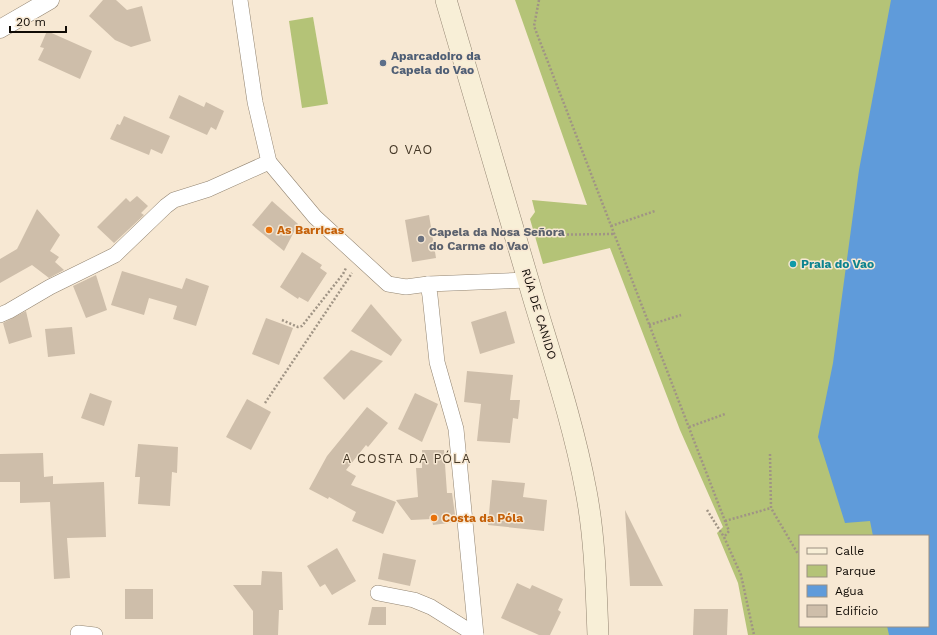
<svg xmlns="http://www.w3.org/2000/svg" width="937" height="635" viewBox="0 0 937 635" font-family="'Work Sans',sans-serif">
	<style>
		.green { fill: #b4c377; fill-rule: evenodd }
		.water { fill: #5f9bda }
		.building { fill: #cebeaa }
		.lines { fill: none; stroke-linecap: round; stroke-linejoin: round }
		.minor-casing { stroke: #928471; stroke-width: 16 }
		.tertiary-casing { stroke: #928471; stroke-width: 19 }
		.secondary-casing { stroke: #928471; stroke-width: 22 }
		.path { stroke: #a09485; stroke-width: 2.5; stroke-dasharray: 2 2; stroke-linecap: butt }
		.minor { stroke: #fff; stroke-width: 15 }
		.tertiary { stroke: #fff; stroke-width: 18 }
		.secondary { stroke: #f8efd7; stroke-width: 21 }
		.service-dot { fill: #5c6f8a; stroke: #f7e8d3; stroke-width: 1.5 }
		.food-dot { fill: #e8710a; stroke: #f7e8d3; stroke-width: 1.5 }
		.worship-dot { fill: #6b7280; stroke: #f7e8d3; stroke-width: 1.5 }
		.culture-dot { fill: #0f9aa8; stroke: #f7e8d3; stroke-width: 1.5 }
		.labels { text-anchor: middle; stroke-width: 3; stroke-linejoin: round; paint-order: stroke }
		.service-label { font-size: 12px; font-weight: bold; fill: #4e5e75; stroke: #f7e8d3; text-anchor: start }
		.food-label { font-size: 12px; font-weight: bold; fill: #c56008; stroke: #f7e8d3; text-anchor: start }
		.worship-label { font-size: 12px; font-weight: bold; fill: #5b616d; stroke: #f7e8d3; text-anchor: start }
		.culture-label { font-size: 12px; font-weight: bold; fill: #0d838f; stroke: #f7e8d3; text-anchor: start }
		.street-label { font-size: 12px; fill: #100b05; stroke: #f7e8d3 }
		.neighbourhood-label { font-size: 13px; letter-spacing: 1px; fill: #453827; stroke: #f7e8d3 }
	</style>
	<rect width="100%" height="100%" fill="#f7e8d3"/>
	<g class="green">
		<path d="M515 0H937V635H748L738 583 717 533 723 527 680 430 610 248 543 264 530 219 535 212 532 200 587 205ZM800 536H928V626H800Z"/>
		<polygon points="313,17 328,104 302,108 289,21"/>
	</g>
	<polygon class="water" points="891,0 937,0 937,635 889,635 887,626 928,626 928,536 873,536 870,521 845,523 818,437 833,363 859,170"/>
	<g class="building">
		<polygon points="103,0 116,0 127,10 142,6 151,41 131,47 115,40 89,16"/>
		<polygon points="47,31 92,51 80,79 38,60 44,48 40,47"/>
		<polygon points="179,95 204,107 206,102 224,111 216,130 211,127 207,135 169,118"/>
		<polygon points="124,116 170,136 162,154 151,149 149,155 110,139 117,124 120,125"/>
		<polygon points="137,196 148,206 141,213 144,215 114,243 97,227 126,198 130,202"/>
		<polygon points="272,201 298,224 284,251 252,225"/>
		<polygon points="37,209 60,235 50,251 59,257 55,262 64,270 49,278 32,265 0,283 0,259 17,249"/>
		<polygon points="429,215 436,258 412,262 405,220"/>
		<polygon points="302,252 322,265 320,268 327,273 308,302 299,297 298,299 280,287"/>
		<polygon points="122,271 182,289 186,278 209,286 196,326 173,319 177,306 149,298 144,315 111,305"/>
		<polygon points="96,275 107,310 86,318 73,286"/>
		<polygon points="371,304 402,340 391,356 351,331"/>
		<polygon points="26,311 32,337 9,344 3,323"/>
		<polygon points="506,311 515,343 480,354 471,322"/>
		<polygon points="266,318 293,328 279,365 252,354"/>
		<polygon points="72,327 75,354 48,357 45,329"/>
		<polygon points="351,350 383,361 344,400 323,378"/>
		<polygon points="467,371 513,375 510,400 520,400 518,419 513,418 510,443 477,441 481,404 464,402"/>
		<polygon points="90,393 112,401 104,426 81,418"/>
		<polygon points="415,393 438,404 422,442 398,429"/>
		<polygon points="247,399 271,412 251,450 226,437"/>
		<polygon points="367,407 388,423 368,447 366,445 346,470 356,476 351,485 396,502 383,534 352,521 356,512 329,497 328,499 309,489 327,456"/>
		<polygon points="138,444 178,447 177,473 172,472 170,506 138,504 140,477 135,477"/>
		<polygon points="422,450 444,450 447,493 452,493 456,522 433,525 432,519 411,520 396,500 418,497 416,468 422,468"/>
		<polygon points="43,453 44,477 53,476 53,484 104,482 106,537 67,538 70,578 54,579 50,502 20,503 20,482 0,482 0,454"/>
		<polygon points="492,480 525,483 523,497 547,500 544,531 488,525"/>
		<polygon points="625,510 663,586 630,586"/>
		<polygon points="337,548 356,581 332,595 325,584 320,587 307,566"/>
		<polygon points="383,553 416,560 410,586 378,579"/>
		<polygon points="262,571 282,572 283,610 279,610 278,635 253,635 253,611 233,585 261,585"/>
		<polygon points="517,583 530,589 532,585 563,599 558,610 561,612 550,635 539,635 501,618"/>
		<rect x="125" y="589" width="28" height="30"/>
		<polygon points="372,607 386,607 386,625 368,625"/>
		<polygon points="694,609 728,609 727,635 693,635"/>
	</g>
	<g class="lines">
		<g class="minor-casing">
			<g id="minor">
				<polyline points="240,0 255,102 269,162 315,217 388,284 406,287 428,284 529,280"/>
				<polyline points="428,284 430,296 437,362 456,429 476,635"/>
				<polyline points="0,315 9,311 50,287 115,255 166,206 174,200 209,189 269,162"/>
				<polyline points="378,593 414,600 431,607 476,635"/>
				<polyline points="78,633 95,635"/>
			</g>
		</g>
		<g class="tertiary-casing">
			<polyline id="tertiary" points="0,29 50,0"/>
		</g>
		<g class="secondary-casing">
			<path id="secondary" d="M446 0C475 100 505 200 534 300 553 363 574 426 586 491 595 538 596 587 598 635"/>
		</g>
		<g class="path">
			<polyline points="539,0 534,26 725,521 729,531 724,537"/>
			<polyline points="611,226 655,211"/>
			<polyline points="535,235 614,234"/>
			<polyline points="282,320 298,327 302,326 343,274 346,268"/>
			<polyline points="649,325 681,315"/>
			<polyline points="265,403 352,273"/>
			<polyline points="689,427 725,414"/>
			<polyline points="770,454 771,508 798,554"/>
			<polyline points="707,510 724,537 741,575 754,635"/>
			<polyline points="725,521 771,508"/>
		</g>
		<use href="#minor" class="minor"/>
		<use href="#tertiary" class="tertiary"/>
		<use href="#secondary" class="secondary"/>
	</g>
	<circle class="service-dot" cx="383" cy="63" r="4"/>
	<g class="food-dot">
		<circle cx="269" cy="230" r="4"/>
		<circle cx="434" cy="518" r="4"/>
	</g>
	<circle class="worship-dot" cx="421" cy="239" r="4"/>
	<circle class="culture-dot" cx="793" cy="264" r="4"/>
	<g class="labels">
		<g class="service-label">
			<text x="391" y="60">Aparcadoiro da<tspan x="391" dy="14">Capela do Vao</tspan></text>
		</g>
		<g class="food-label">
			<text x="277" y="234">As Barricas</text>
			<text x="442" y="522">Costa da Póla</text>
		</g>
		<g class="worship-label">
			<text x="429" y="236">Capela da Nosa Señora<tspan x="429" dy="14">do Carme do Vao</tspan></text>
		</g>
		<g class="culture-label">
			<text x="801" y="268">Praia do Vao</text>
		</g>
		<g class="street-label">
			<text transform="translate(539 314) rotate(73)" y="4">RÚA DE CANIDO</text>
		</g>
		<g class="neighbourhood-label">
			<text x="411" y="154">O VAO</text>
			<text x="407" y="463">A COSTA DA PÓLA</text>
		</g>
	</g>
	<rect x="799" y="535" width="130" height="92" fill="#f7e8d3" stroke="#9b9081"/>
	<rect x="807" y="548" width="20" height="6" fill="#f8efd7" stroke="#9b9081"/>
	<text x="835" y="555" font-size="12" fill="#100b05">Calle</text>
	<rect x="807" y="565" width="20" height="12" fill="#b4c377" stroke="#9b9081"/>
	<text x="835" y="575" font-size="12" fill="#100b05">Parque</text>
	<rect x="807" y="585" width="20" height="12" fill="#5f9bda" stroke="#9b9081"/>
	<text x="835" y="595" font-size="12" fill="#100b05">Agua</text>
	<rect x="807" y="605" width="20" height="12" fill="#cebeaa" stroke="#9b9081"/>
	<text x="835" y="615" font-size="12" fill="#100b05">Edificio</text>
	<path d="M10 26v6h56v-6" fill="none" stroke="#100b05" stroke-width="2"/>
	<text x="16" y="26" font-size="12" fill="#100b05" stroke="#f7e8d3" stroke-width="3" paint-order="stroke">20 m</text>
</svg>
